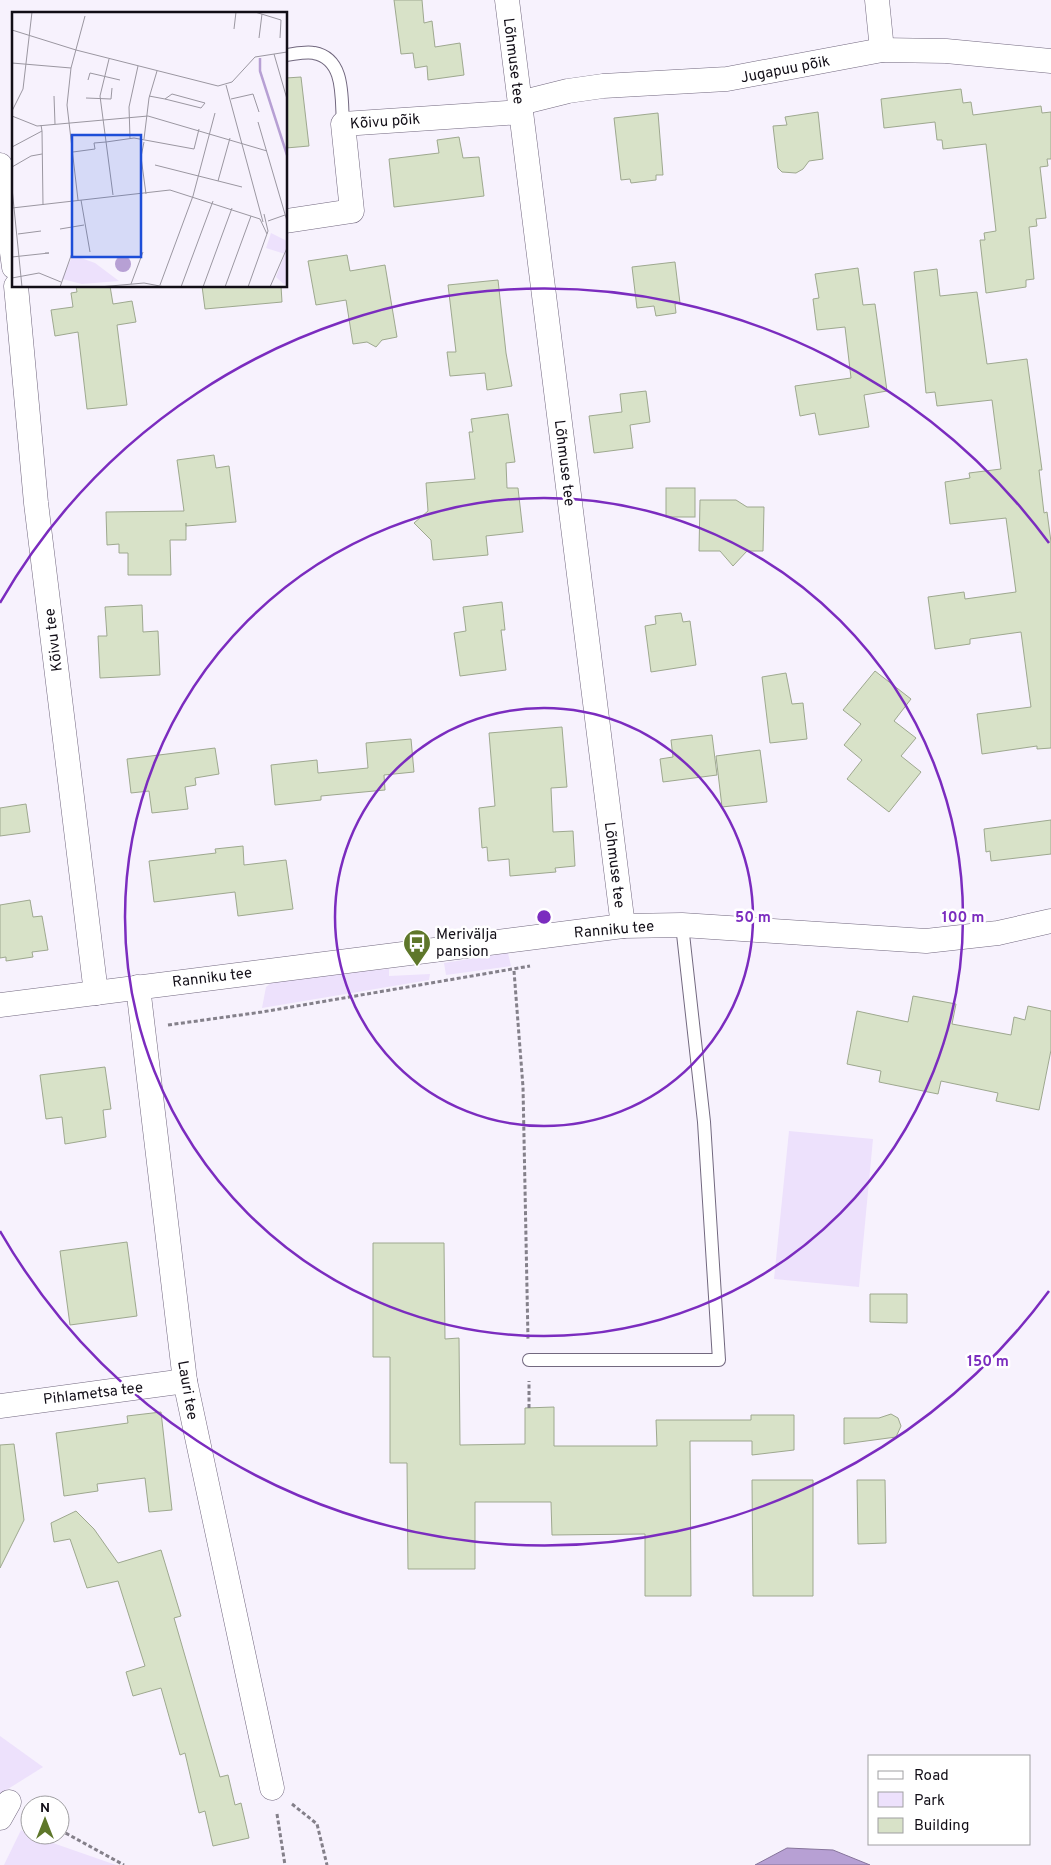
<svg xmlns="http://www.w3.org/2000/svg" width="1051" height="1865" viewBox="0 0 1051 1865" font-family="Overpass,sans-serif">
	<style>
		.green { fill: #ede1fc }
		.water { fill: #b7a0d4; stroke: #86749b }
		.building { fill: #d8e2c8; stroke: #9ea88f }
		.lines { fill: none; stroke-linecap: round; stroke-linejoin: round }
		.lane-casing { stroke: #72687f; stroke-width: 14 }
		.street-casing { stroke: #72687f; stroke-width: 25 }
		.path { stroke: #84808a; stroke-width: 3; stroke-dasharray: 4 2.5; stroke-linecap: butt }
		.lane { stroke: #fff; stroke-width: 12 }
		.street { stroke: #fff; stroke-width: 24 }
		.ring { fill: none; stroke: #7b2cbf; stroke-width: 2.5 }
		.labels { text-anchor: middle; stroke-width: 5; stroke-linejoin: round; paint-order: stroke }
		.street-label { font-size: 15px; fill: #120e17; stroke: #fff }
		.poi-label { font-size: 15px; fill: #120e17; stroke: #fff; text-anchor: start }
		.inset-river { fill: none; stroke: #b7a0d4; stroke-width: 2.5 }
		.inset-road { fill: none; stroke: #9b97a1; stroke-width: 1 }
		.view { fill: #1d4ed8; fill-opacity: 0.15; stroke: #1d4ed8; stroke-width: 2.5 }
		.inset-edge { fill: none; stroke: #120e17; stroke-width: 2.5 }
		.centre { fill: #7b2cbf; stroke: #fff; stroke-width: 2.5 }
		.ring-label { font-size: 15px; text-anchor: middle; font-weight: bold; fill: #7b2cbf; stroke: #fff; stroke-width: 5; stroke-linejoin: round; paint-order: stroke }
	</style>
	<rect width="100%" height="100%" fill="#f7f2fd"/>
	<g class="green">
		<polygon points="508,953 511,966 446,975 444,963"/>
		<polygon points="389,969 389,976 430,974 429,980 262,1008 266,987 279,977"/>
		<polygon points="789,1131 873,1139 859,1287 774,1279"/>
		<polygon points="0,1736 43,1767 0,1794"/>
		<polygon points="21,1830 30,1835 116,1865 4,1865"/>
	</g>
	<polygon class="water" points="787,1848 833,1850 870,1865 755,1865"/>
	<g class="building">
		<polygon points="394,0 422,0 424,23 432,21 435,47 460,43 464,75 428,80 427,66 415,68 413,53 401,54"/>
		<polygon points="301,77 309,146 286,148 286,78"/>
		<polygon points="961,89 963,103 971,102 973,115 1041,106 1042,113 1051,112 1051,159 1047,159 1048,166 1040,167 1046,218 1036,219 1037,226 1029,227 1034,279 1026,280 1026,287 986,293 980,240 985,240 984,233 996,231 986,144 943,149 942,140 937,140 935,122 884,128 881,99"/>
		<polygon points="818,112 823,159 809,161 803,169 796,173 782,172 778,168 773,126 787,125 785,117"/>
		<polygon points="658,113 663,175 656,175 656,180 631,183 630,179 621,180 614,118"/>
		<polygon points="459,137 463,158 479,157 484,196 394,207 389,159 439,153 437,140"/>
		<polygon points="347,255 350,271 385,265 397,337 382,340 376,347 367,342 353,344 346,300 316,305 308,261"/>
		<polygon points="675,262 680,303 675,304 676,313 656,316 654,306 637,308 632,267"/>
		<polygon points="858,268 863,305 875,304 887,391 864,395 869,427 819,435 815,413 800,416 795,386 851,378 845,327 817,330 813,299 819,298 815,274"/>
		<polygon points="937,269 940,296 977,292 987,364 1027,359 1042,470 1039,470 1044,513 1047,512 1051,542 1051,748 1037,749 1037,746 982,754 977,714 1031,707 1021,632 970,639 970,644 935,649 928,597 964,592 965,599 1016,592 1006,518 950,524 945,482 970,478 969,473 1001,469 992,400 937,406 935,392 926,393 914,272"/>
		<polygon points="498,280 506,353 512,386 487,390 485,373 450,376 447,352 456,352 448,285"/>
		<polygon points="76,286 110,286 113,304 132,301 136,322 117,325 127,405 87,409 78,332 55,336 51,310 73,307 71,293 77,292"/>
		<polygon points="202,286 281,286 282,302 205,309"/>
		<polygon points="646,391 650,422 630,425 633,448 594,453 589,416 622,412 620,394"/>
		<polygon points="508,414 515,462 506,463 507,488 518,488 523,532 486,536 488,555 433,560 431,540 414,523 428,511 426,483 475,479 469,432 473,432 471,419"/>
		<polygon points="214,455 216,468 229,466 236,522 186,526 186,523 186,540 170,540 171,575 128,575 128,553 119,553 119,544 107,545 106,512 184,511 177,460"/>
		<rect x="666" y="488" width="29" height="29"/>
		<polygon points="700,500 736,500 747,507 764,507 763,551 747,551 733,566 720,551 699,551"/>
		<polygon points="502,602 505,630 501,630 506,670 460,676 454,633 466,631 463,607"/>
		<polygon points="142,605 143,632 158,631 160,675 100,678 98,636 107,636 105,607"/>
		<polygon points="681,613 683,622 690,621 696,665 651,672 645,626 656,624 655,616"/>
		<polygon points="875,671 911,699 894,721 916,738 901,756 921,772 889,812 847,779 862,760 844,745 861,724 843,710"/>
		<polygon points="786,673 792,704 803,703 807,739 770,743 762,677"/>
		<polygon points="562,727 567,787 551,788 553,832 573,831 575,866 555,868 556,872 510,876 509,859 488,861 487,847 482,848 479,808 495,806 489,733"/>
		<polygon points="712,735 717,775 663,782 660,759 673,757 671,740"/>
		<polygon points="411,739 414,772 384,775 385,790 321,796 321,800 275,805 271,765 317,760 318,773 368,768 366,743"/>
		<polygon points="215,748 219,774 195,778 196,785 185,787 188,809 152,813 149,791 131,793 127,759"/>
		<polygon points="760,750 767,802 722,807 716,756"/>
		<polygon points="26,804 30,832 0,836 0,808"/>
		<polygon points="1051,820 1051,854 991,861 990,851 986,852 984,829"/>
		<polygon points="243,846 244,865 286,860 293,909 238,916 235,892 154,902 149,861 216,853 215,849"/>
		<polygon points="30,900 33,917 42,916 48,950 32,952 33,957 6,961 6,957 0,958 0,905"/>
		<polygon points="913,996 956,1004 952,1024 1011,1035 1014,1017 1025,1020 1028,1006 1051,1011 1051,1050 1039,1110 996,1101 998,1093 941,1081 938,1094 879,1082 881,1071 847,1064 857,1011 908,1022"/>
		<polygon points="105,1067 111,1109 103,1110 106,1137 65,1144 62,1117 46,1119 40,1075"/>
		<polygon points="127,1242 137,1316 70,1325 60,1251"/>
		<polygon points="373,1243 444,1243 445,1339 459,1338 460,1445 525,1444 525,1408 554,1407 554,1446 657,1446 656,1420 751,1420 751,1415 794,1415 794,1450 752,1455 752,1441 690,1441 691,1596 645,1596 645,1534 552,1535 551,1502 475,1502 475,1569 408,1569 407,1463 390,1463 390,1357 373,1357"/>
		<polygon points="870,1294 907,1294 907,1323 870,1322"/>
		<polygon points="161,1412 172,1510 149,1512 145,1478 97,1484 98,1491 64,1496 56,1433 128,1423 127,1416"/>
		<polygon points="891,1414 898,1418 901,1426 896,1437 844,1444 844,1418 879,1418"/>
		<polygon points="14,1444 24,1520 0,1568 0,1445"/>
		<polygon points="752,1480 813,1480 813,1596 753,1596"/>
		<polygon points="857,1480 885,1480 886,1543 858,1544"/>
		<polygon points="76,1511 94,1529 118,1563 161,1550 181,1616 174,1618 220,1777 228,1775 235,1805 241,1803 249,1838 213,1846 205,1811 199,1813 185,1753 180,1755 161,1688 133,1696 126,1672 145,1666 118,1581 87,1588 70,1539 54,1542 51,1523"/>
	</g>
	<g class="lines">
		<g class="lane-casing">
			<g id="lane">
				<path d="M286 55C295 54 306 51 314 53 346 59 341 99 343 124"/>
				<polyline points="529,1360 719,1360 704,1122 682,925"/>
			</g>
		</g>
		<g class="street-casing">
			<g id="street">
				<polyline points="507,0 623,926"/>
				<polyline points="877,0 882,50"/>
				<polyline points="520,103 568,91 603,86 727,79 882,50 946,51 1051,61"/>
				<polyline points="0,165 14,267"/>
				<polyline points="286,221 352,211 343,124 521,112"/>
				<polyline points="16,286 36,503 96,993"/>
				<polyline points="138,987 185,1381 272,1788"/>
				<polyline points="0,1005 623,926 682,925 926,941 998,933 1051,921"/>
				<polyline points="0,1406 185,1381"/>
				<polyline points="0,1818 9,1802"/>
			</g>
		</g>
		<g class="path">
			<polyline points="514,971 523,1087 528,1340"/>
			<polyline points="168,1025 262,1012 530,966"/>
			<polyline points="529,1408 529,1381"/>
			<polyline points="292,1804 317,1824 327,1865"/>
			<polyline points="277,1814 285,1865"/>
			<polyline points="60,1830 124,1865"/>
		</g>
		<use href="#lane" class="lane"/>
		<use href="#street" class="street"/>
	</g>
	<g class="ring">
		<circle cx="544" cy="917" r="209"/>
		<circle cx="544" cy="917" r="419"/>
		<path d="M1049 1291A628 628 0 0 1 0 1231M0 603A628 628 0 0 1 1049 543"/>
	</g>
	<defs>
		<g id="bus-pin" transform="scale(1.4375)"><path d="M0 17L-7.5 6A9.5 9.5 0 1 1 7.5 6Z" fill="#5e772a" stroke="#fff"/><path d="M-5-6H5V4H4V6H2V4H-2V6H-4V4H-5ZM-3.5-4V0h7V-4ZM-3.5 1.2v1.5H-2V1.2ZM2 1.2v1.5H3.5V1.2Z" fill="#fff"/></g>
	</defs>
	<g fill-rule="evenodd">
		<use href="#bus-pin" x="417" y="943"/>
	</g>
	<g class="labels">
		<g class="street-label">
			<text transform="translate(514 61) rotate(83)" y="5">Lõhmuse tee</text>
			<text transform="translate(785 69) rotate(-11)" y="5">Jugapuu põik</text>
			<text transform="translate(385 121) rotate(-4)" y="5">Kõivu põik</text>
			<text transform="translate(565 463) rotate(83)" y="5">Lõhmuse tee</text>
			<text transform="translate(53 640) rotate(-97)" y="5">Kõivu tee</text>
			<text transform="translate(615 865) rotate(83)" y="5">Lõhmuse tee</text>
			<text transform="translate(614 929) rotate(-5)" y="5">Ranniku tee</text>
			<text transform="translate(212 977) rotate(-7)" y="5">Ranniku tee</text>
			<text transform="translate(188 1390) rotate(80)" y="5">Lauri tee</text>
			<text transform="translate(93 1393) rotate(-7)" y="5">Pihlametsa tee</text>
		</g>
		<g class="poi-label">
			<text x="436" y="939">Merivälja<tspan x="436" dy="17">pansion</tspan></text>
		</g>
	</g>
	<g transform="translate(12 12)">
		<rect width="275" height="275" fill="#f7f2fd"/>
		<path d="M259 221 275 229V275L264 265 273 242 254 236ZM61 243 83 251 107 269 70 272 50 267Z" fill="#ede1fc"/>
		<path d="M103 252a8 8 0 1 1 16 0a8 8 0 1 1-16 0Z" fill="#b7a0d4"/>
		<path class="inset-river" d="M248 46V59L275 143"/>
		<path class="inset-road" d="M243 0 269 8 268 26M222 17 224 0M0 18 64 38 206 74 220 70 243 45 275 40M247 26 250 2M262 42 275 87M97 47 88 84 101 183M0 51 59 56M76 68 78 61 108 68M214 73 251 210M42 84 43 112M137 84 153 87 160 82 193 91 189 96 153 87M74 86 99 87 100 76M219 87 241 82 247 100M0 99 11 77 20 0M0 104 25 114M246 110 275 209M25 114 136 104 255 139M30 119 31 193M118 126 117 95 126 54M132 127 137 86 145 59M94 130 122 126 182 137 187 117M132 130 129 145 134 182M0 135 30 119 29 113M61 140 83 137 82 131 94 130M143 153 230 175M0 155 19 144 30 142M206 169 218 126M0 176 10 275M66 188 55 93 59 56 73 4M69 188 78 240M0 196 158 178 248 207 255 222M256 209 273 203M48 217 72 213M6 222 29 219M0 245 37 241H33M0 266 27 261 49 270M119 272 131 240M148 273 181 184 203 101M48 275 60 241M87 275 132 271 153 275M169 275 201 189M191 275 220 196M213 275 239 204M236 275 256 219 252 202M258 275 275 236"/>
		<path class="view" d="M60 123H129V245H60Z"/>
		<rect width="275" height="275" class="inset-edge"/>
	</g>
	<circle cx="544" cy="917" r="8" class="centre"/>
	<g class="ring-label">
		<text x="753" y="922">50 m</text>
		<text x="963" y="922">100 m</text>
		<text x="988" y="1366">150 m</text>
	</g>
	<rect x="868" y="1755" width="162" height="90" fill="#ffffff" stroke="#a09fa2"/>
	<rect x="878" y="1771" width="25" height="8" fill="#ffffff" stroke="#a09fa2"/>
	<text x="914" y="1780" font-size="15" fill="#120e17">Road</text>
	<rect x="878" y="1792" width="25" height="15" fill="#ede1fc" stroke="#a09fa2"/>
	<text x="914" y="1805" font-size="15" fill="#120e17">Park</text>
	<rect x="878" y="1818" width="25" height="15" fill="#d8e2c8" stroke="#a09fa2"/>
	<text x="914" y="1830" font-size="15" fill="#120e17">Building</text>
	<g transform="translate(45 1820)"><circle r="24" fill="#ffffff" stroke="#a09fa2"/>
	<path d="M0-4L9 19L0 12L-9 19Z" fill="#5e772a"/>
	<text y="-8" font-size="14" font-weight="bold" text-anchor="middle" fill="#120e17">N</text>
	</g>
</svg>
